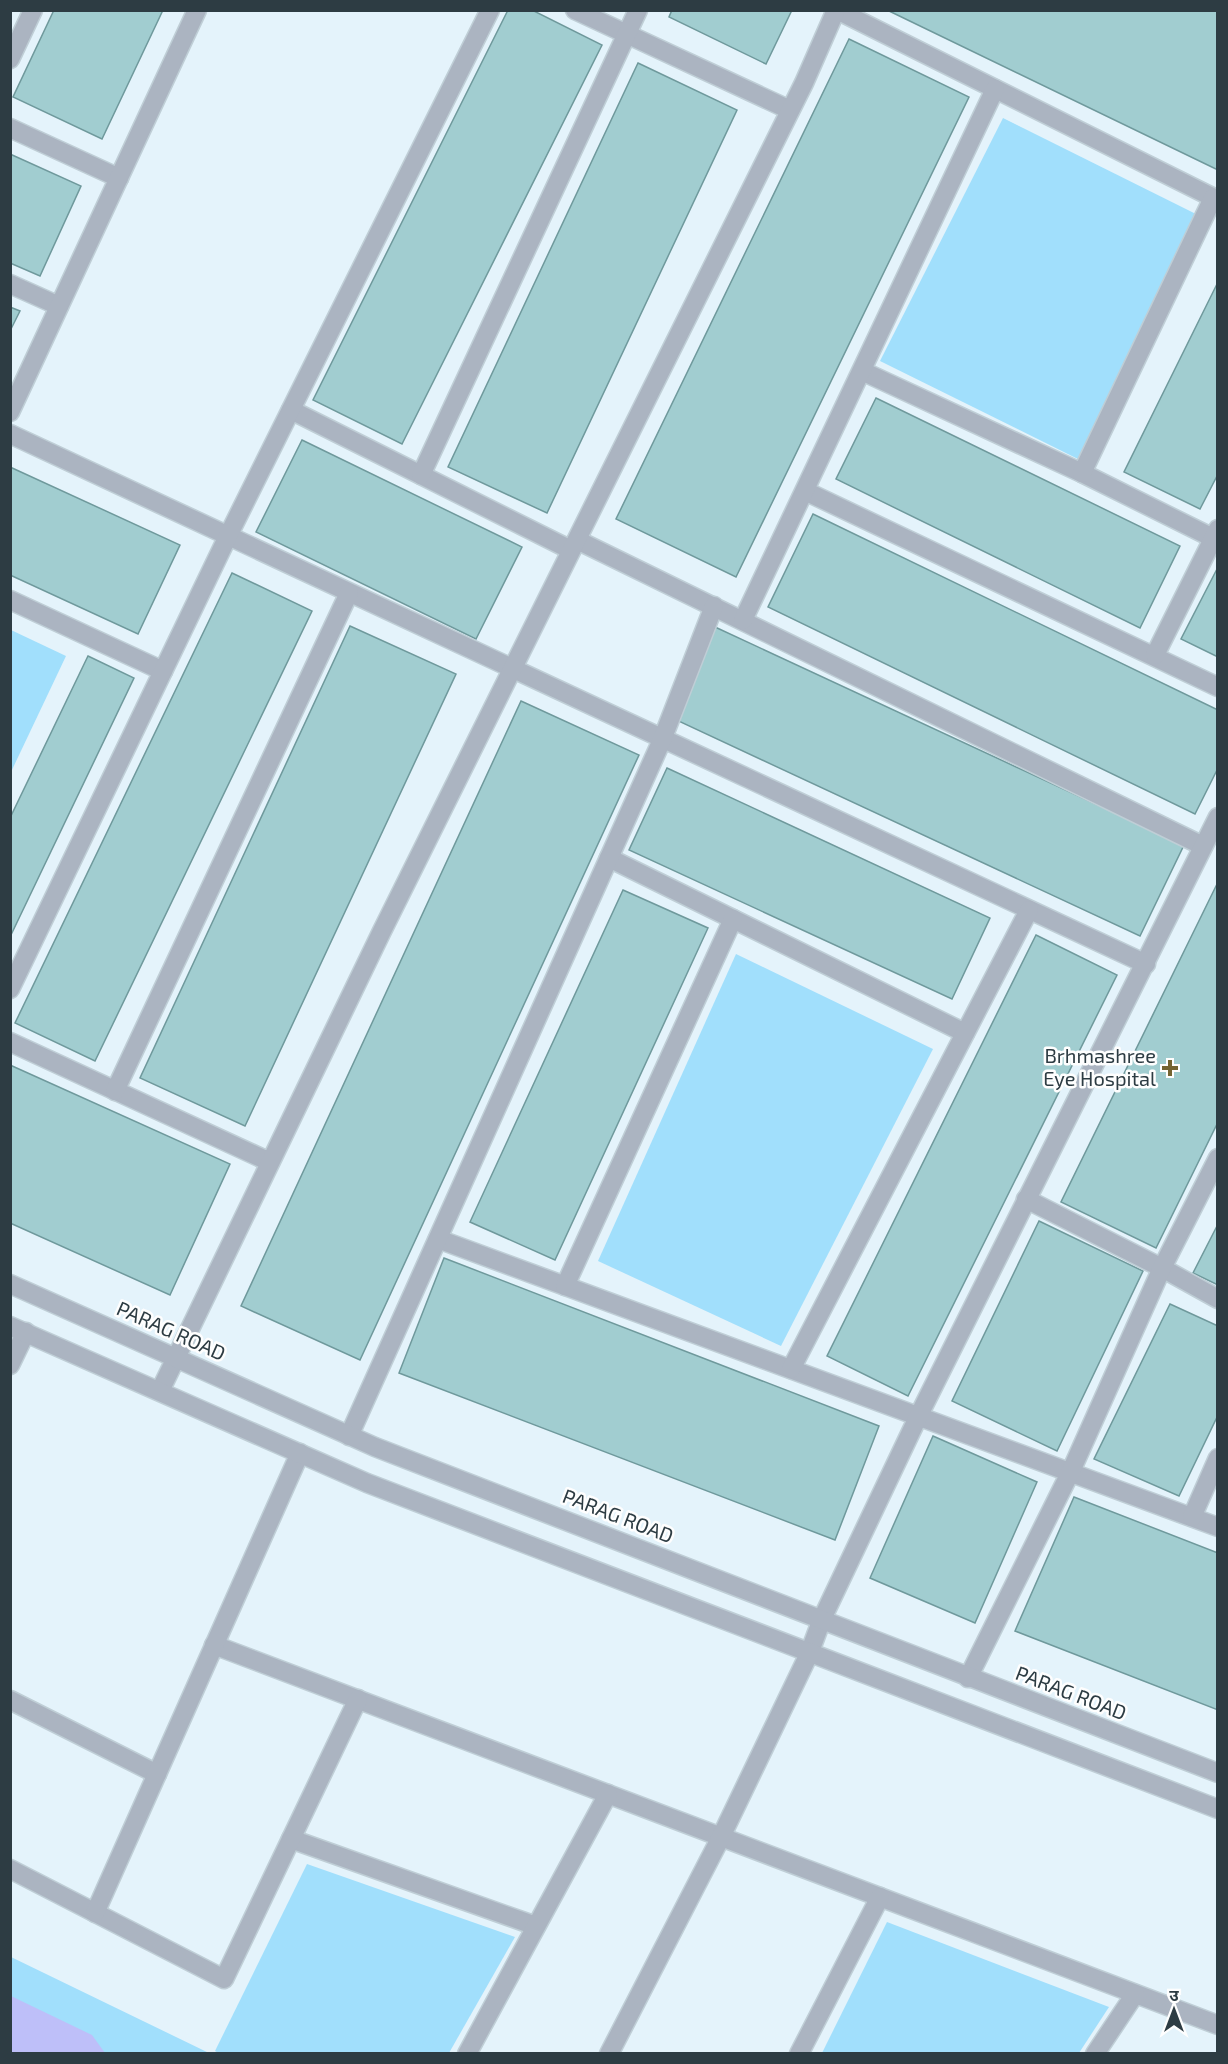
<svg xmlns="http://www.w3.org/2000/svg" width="1228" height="2064" viewBox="0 0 1228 2064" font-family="'Exo 2','Noto Sans Devanagari',sans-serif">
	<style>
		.green { fill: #a1dffc }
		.water { fill: #bebff9 }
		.building { fill: #a1cdd0; stroke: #6f999c; stroke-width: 1.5 }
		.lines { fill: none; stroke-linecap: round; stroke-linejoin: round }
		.minor-casing { stroke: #bfced6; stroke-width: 21 }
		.tertiary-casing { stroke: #bfced6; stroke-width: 21 }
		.minor { stroke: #abb4c1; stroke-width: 18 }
		.tertiary { stroke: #abb4c1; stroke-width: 18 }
		.poi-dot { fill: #746331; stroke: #fefefe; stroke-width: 2 }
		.labels { text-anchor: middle; stroke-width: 5; stroke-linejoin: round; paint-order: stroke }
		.poi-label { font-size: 20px; fill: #2d3c43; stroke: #fefefe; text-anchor: end }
		.street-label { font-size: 20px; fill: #2d3c43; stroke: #fefefe }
	</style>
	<rect width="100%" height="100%" fill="#e4f3fb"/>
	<g class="green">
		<polygon points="1003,118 1202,217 1080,460 880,361"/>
		<polygon points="11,630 66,656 11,772"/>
		<polygon points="736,954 933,1049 781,1346 598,1261"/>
		<polygon points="307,1864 515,1937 449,2053 220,2054 215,2051"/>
		<polygon points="887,1922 1109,2007 1079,2053 822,2053"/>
		<polygon points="11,1957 209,2053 11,2053"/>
	</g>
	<polygon class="water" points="11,1996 92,2035 105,2053 11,2053"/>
	<g class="building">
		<polygon points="54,10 163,10 102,139 13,97"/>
		<polygon points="508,10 532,10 602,45 402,444 313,400"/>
		<polygon points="672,10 792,10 766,64 669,17"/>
		<polygon points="887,10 1218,10 1218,170"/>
		<polygon points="849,39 969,97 736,577 616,519"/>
		<polygon points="638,63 737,110 547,513 448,467"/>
		<polygon points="10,154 81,186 40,276 10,263"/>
		<polygon points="1218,282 1218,474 1200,509 1124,472"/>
		<polygon points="10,307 20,311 10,331"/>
		<polygon points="876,398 1180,546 1140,628 836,479"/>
		<polygon points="302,440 522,547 476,639 256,532"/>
		<polygon points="10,467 180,545 138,634 10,575"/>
		<polygon points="813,514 1218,710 1218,768 1195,814 768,607"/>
		<polygon points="1218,567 1218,657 1181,639"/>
		<polygon points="232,573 312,611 95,1061 15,1023"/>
		<polygon points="350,626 456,674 245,1126 140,1078"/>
		<polygon points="715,627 1184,845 1140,936 672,718"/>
		<polygon points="88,656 134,678 10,937 10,818"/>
		<polygon points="521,701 639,755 360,1360 241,1306"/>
		<polygon points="667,768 990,918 952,999 629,850"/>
		<polygon points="1218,882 1218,1122 1156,1248 1061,1202"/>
		<polygon points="623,890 708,928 555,1260 470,1222"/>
		<polygon points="1036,935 1117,975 908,1396 827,1356"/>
		<polygon points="10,1065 230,1164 170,1295 10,1223"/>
		<polygon points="1039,1221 1143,1271 1057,1451 952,1401"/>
		<polygon points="1218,1224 1218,1285 1193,1273"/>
		<polygon points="444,1258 879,1426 835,1540 399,1373"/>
		<polygon points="1170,1304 1218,1326 1218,1415 1179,1496 1094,1459"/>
		<polygon points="933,1436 1037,1482 975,1623 870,1578"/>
		<polygon points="1074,1497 1218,1553 1218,1710 1015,1631"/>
	</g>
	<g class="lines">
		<g class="minor-casing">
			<g id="minor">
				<polyline points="575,10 790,110"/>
				<polyline points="837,10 1218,200"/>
				<polyline points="10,59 33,10"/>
				<polyline points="10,128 119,178"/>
				<polyline points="10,284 59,306"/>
				<polyline points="862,371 1082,473 1213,538"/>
				<polyline points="291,410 571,550"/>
				<polyline points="10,412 197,10"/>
				<polyline points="10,434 1146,964"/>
				<polyline points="1082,473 1213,198"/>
				<polyline points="421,475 638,10"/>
				<polyline points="805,491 1218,687"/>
				<polyline points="577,540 1203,846"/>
				<polyline points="10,600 163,671"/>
				<polyline points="743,620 995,89"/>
				<polyline points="1155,655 1218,529"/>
				<polyline points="609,858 965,1033"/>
				<polyline points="10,989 228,536 490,10"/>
				<polyline points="10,1042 270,1162"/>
				<polyline points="115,1091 349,593"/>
				<polyline points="1026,1199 1162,1268 1218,1299"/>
				<polyline points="438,1239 1218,1527"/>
				<polyline points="565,1286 733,919"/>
				<polyline points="10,1365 26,1332"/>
				<polyline points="791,1369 1029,910"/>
				<polyline points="160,1391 382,931 804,83 836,10"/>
				<polyline points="349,1436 662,740 714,606"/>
				<polyline points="1192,1517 1218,1458"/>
				<polyline points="214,1645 1218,2025"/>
				<polyline points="968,1678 1071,1471 1162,1268 1218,1158"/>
				<polyline points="10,1700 157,1774"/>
				<polyline points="291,1839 536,1926"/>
				<polyline points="10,1869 224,1979 358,1699"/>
				<polyline points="95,1913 300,1453"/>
				<polyline points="467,2054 608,1794"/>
				<polyline points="609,2054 720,1839 809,1654 822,1619 919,1415 1218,817"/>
				<polyline points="799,2054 880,1897"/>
				<polyline points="1095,2054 1135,1994"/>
			</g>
		</g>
		<g class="tertiary-casing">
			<g id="tertiary">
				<polyline points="10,1284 375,1447 1218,1773"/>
				<polyline points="10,1326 367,1483 1218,1809"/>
			</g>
		</g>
		<use href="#minor" class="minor"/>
		<use href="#tertiary" class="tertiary"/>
	</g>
	<path class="poi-dot" d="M1167 1059h6v6h6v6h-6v6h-6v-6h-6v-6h6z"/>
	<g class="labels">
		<g class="poi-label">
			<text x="1156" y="1063">Brhmashree<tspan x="1156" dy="23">Eye Hospital</tspan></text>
		</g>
		<g class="street-label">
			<text transform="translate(171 1331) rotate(24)" y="7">PARAG ROAD</text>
			<text transform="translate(618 1516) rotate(21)" y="7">PARAG ROAD</text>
			<text transform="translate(1071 1693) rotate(21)" y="7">PARAG ROAD</text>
		</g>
	</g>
	<rect width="1228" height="2064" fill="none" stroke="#2d3c43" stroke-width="24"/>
	<g transform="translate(1174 2010)" stroke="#fefefe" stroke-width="4.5" paint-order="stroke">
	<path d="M0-4.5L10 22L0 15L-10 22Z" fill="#2d3c43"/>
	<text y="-9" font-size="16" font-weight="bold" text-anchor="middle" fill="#2d3c43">उ</text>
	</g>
</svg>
